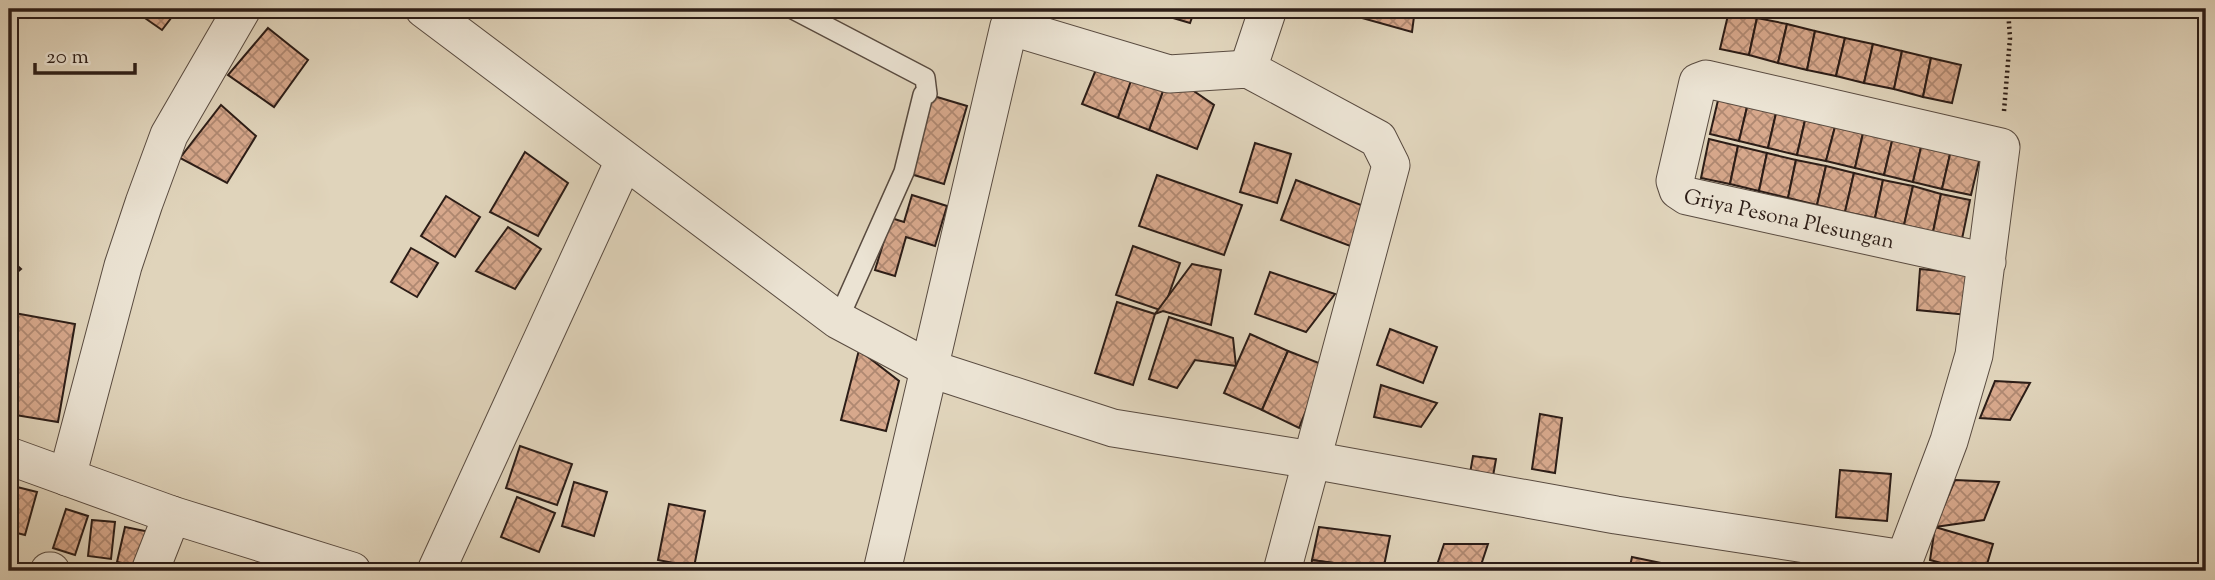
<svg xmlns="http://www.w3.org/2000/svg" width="2215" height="580" viewBox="0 0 2215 580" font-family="'Sorts Mill Goudy',serif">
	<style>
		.building { fill: url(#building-cross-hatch); stroke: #2c1d17; stroke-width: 2 }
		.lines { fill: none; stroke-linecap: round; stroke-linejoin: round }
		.lane-casing { stroke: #594b40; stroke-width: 22 }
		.street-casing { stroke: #594b40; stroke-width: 39 }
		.path { stroke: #2c1d17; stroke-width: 4.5; stroke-dasharray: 2 3.5; stroke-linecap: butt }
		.lane { stroke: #ebe3d3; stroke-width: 19 }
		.street { stroke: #ebe3d3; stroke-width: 37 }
		.labels { text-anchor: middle; stroke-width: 5; stroke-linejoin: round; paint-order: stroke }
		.street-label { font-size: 21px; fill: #2c1d17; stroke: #ebe3d3 }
	</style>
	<defs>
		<pattern id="building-cross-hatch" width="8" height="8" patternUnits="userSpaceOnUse" patternTransform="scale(1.75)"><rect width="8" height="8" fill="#d7a88c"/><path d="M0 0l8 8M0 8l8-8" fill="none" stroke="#af8871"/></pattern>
	</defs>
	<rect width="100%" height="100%" fill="#e0d4bb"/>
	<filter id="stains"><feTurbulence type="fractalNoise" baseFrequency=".00286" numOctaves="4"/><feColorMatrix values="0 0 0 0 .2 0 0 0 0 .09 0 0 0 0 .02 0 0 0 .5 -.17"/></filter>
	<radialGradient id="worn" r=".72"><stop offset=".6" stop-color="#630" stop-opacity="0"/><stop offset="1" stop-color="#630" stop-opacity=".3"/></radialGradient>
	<g class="building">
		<polygon points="132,9 178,9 162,30"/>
		<polygon points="1154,9 1195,9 1190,23 1153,12"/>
		<polygon points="1330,9 1415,9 1412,32"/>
		<polygon points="1729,11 1757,18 1749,55 1720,49"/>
		<polygon points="1757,18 1787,24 1778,63 1749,55"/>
		<polygon points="1787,24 1815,31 1807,70 1778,63"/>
		<polygon points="268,28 308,60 274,107 228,75"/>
		<polygon points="1815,31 1845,38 1836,76 1807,70"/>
		<polygon points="1845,38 1873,44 1864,83 1836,76"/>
		<polygon points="1873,44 1902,51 1894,89 1864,83"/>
		<polygon points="1902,51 1931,58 1923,97 1894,89"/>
		<polygon points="1931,58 1961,65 1952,103 1923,97"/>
		<polygon points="1138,65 1118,118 1082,104 1097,67"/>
		<polygon points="1169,74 1214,105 1197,149 1149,130"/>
		<polygon points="1169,74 1149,130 1118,118 1132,78"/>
		<polygon points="927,94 967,106 944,184 904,172"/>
		<polygon points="1719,96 1748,103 1739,141 1710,134"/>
		<polygon points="1748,103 1777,109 1768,148 1739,141"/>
		<polygon points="221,105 256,136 227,183 180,158"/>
		<polygon points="1777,109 1806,116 1797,155 1768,148"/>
		<polygon points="1806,116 1836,123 1826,161 1797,155"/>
		<polygon points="1836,123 1864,129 1855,168 1826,161"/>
		<polygon points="1864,129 1893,137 1884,175 1855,168"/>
		<polygon points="1893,137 1922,143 1913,182 1884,175"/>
		<polygon points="1709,139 1738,146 1730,184 1701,178"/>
		<polygon points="1255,143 1291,154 1277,203 1240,192"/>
		<polygon points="1922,143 1951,150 1942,189 1913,182"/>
		<polygon points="1738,146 1767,153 1759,191 1730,184"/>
		<polygon points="1951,150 1980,157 1971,195 1942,189"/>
		<polygon points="525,152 568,183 538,236 490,212"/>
		<polygon points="1767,153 1796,160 1788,198 1759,191"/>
		<polygon points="1796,160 1826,166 1817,205 1788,198"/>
		<polygon points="1826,166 1854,173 1845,212 1817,205"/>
		<polygon points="1854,173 1883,180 1875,218 1845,212"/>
		<polygon points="1157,175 1242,205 1224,255 1139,226"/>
		<polygon points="1296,180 1369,208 1353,247 1281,220"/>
		<polygon points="1883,180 1913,186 1904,225 1875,218"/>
		<polygon points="1913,186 1941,194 1933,232 1904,225"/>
		<polygon points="1941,194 1970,200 1962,239 1933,232"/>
		<polygon points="912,195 947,206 935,246 906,237 895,276 875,270 891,218 904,222"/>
		<polygon points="446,196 480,217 455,257 421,236"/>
		<polygon points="508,227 541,249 515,289 476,271"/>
		<polygon points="1133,246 1180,263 1163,311 1116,295"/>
		<polygon points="411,248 438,263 417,297 391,282"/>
		<polygon points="9,258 21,269 9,279"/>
		<polygon points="1192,264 1221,270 1211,325 1163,311 1155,314"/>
		<polygon points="1920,269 1971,274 1968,315 1917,310"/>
		<polygon points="1270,272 1335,294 1306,332 1255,314"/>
		<polygon points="1117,302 1155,314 1133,385 1095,373"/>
		<polygon points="9,312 75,324 58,422 9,414"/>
		<polygon points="1169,317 1233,338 1236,366 1195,360 1177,388 1149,379"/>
		<polygon points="1390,329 1437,347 1423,383 1377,365"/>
		<polygon points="1250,334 1288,351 1262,410 1224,393"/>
		<polygon points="859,350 899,381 886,431 841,420"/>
		<polygon points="1288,351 1324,365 1299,428 1262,410"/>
		<polygon points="1995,381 2030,383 2010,420 1980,418"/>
		<polygon points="1381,385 1437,403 1421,427 1374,417"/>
		<polygon points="1540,414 1562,418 1555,473 1532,469"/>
		<polygon points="520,446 572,464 557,505 506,488"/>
		<polygon points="1473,456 1496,459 1492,482 1469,479"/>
		<polygon points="1840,470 1891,474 1887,521 1836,517"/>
		<polygon points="1955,480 1999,482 1984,520 1935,527"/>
		<polygon points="574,482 607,492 594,536 562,526"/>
		<polygon points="9,485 37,492 25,535 9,531"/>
		<polygon points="517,497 555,513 539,552 501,537"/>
		<polygon points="669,504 705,511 694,567 658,560"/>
		<polygon points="66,509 88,516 75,555 53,548"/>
		<polygon points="92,520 115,522 111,559 88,556"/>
		<polygon points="125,527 150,532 142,567 117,562"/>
		<polygon points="1319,527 1390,536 1383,571 1312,560"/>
		<polygon points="1935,527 1993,544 1985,571 1971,571 1930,560"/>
		<polygon points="1444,544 1488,544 1479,571 1435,571"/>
		<polygon points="1632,557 1666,564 1664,571 1629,571"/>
		<polygon points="1312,560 1357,566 1355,571 1311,571"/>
	</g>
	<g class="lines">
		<g class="lane-casing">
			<polyline id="lane" points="793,9 925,78 927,94 923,95 904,172 838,320"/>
		</g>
		<g class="street-casing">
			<g id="street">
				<polyline points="424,9 838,320 928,368 1113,428 1312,460 1616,515 1904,559"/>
				<polyline points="1248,69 1268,9"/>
				<polyline points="9,456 172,515 352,571"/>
				<polyline points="67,477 123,266 144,203 169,135 242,9"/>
				<polyline points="49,571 51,571"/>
				<polyline points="150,571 172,515"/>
				<polyline points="436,571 624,161"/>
				<polyline points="882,571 1009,26 1169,74 1248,69 1378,139 1391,165 1282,571"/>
				<path id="s1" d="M1900 571 1949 441 1974 355 2001 147 1706 79 1698 82 1675 181 1678 190 1687 196 1987 262"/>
			</g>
		</g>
		<polyline class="path" points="2004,111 2010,38 2008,9"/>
		<use href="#lane" class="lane"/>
		<use href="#street" class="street"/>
	</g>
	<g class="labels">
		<g class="street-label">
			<text dy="7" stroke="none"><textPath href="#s1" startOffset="976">Griya Pesona Plesungan</textPath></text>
		</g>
	</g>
	<rect width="2215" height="580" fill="none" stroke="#e0d4bb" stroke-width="35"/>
	<rect x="10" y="10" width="2194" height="559" fill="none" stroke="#2c1d17" stroke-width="3.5"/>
	<rect x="18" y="18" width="2180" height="545" fill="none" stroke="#2c1d17" stroke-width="2"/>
	<path d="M35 63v10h100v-10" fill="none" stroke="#2c1d17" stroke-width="3.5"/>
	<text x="46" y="63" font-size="21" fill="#2c1d17" stroke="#ebe3d3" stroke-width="5" paint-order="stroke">20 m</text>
	<rect width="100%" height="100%" filter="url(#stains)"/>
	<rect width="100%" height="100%" fill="url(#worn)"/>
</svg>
